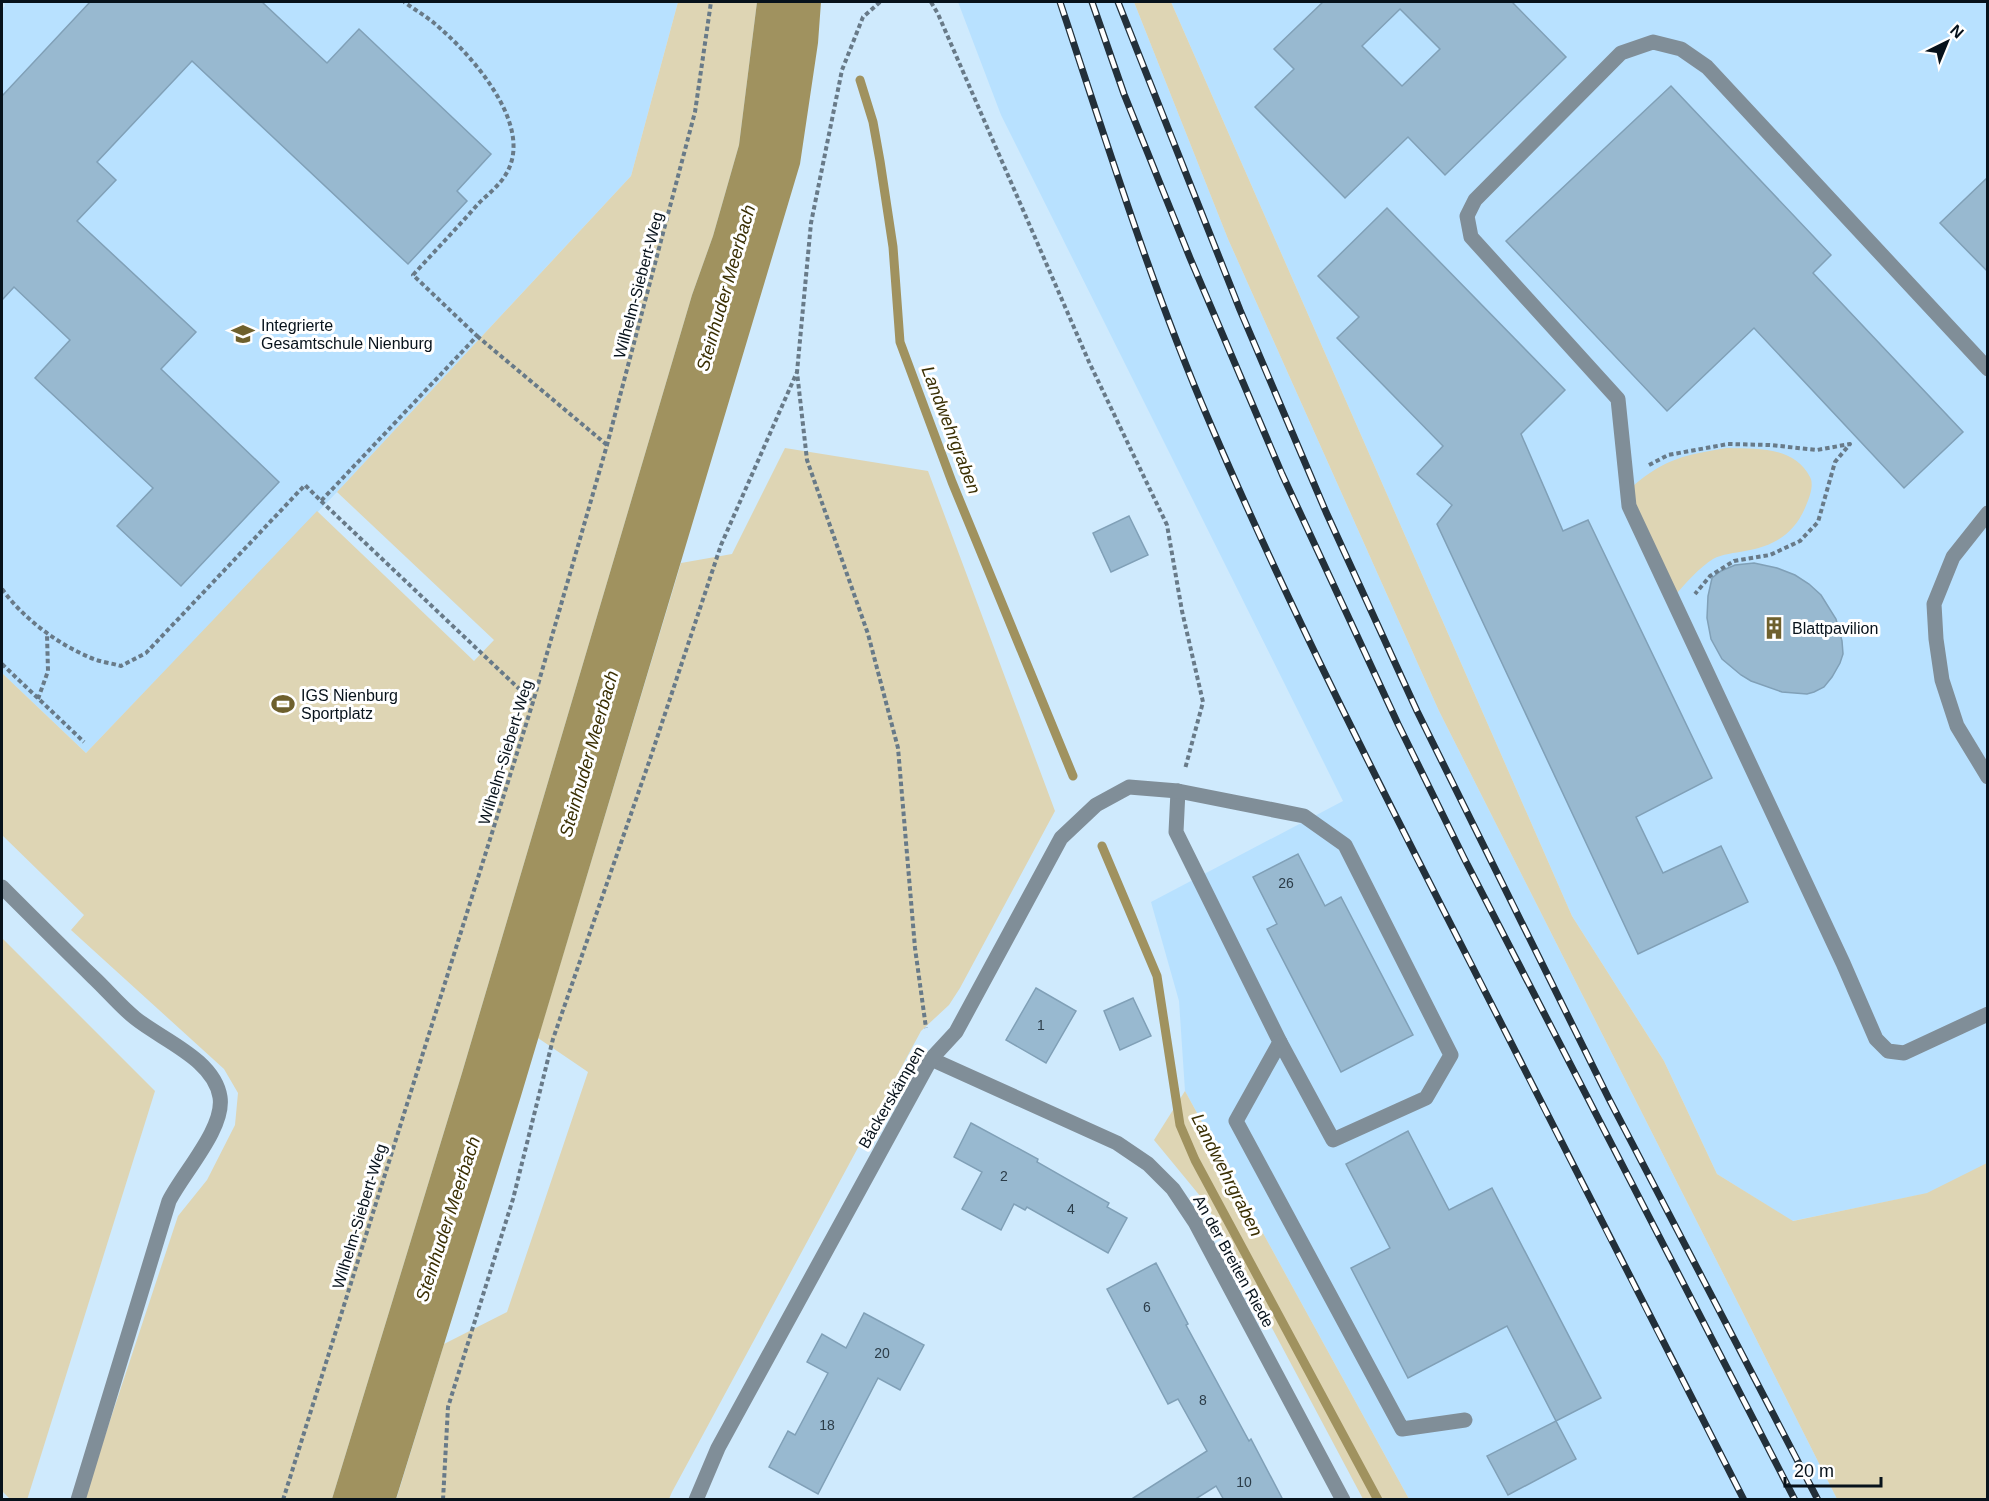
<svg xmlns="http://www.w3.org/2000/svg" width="1989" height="1501" viewBox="0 0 1989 1501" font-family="Helvetica,sans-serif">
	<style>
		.built { fill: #b8e1ff }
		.green { fill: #ded5b4 }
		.water { fill: #a0925f }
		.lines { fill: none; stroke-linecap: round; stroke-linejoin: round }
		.stream { stroke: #a0925f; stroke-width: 9 }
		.building { fill: #98b9d0; stroke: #80a0b7; stroke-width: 1.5; fill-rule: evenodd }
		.path { stroke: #687a88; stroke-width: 4; stroke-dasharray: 4.5 3; stroke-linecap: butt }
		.minor { stroke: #808e98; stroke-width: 15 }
		.rail-casing { stroke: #23303a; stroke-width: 7 }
		.rail { stroke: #fff; stroke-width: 4.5; stroke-dasharray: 14; stroke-linecap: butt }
		.labels { text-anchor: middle; stroke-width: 6; stroke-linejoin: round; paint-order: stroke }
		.number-label { font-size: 14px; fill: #2b3c48 }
		.street-label { font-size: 16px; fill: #07121b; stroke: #fff }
		.poi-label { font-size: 16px; fill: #07121b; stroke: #fff; text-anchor: start }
		.water-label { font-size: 18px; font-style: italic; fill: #3a2f03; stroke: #fff }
	</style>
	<rect width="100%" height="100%" fill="#cfeafd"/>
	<g class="built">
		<polygon points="4,2 678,2 631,176 337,492 86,753 2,673 2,9 5,6"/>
		<polygon points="958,2 1134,2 1228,239 1439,711 1837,1499 1409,1499 1185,1091 1179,1001 1151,902 1343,801 1001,115"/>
		<polygon points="1171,2 1987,2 1987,1166 1939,1191 1792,1221 1717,1174 1664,1061 1572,916"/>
	</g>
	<g class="green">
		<polygon points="678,2 757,2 739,145 713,236 692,295 462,1073 332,1499 84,1499 178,1216 207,1180 235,1125 238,1093 224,1069 71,930 84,915 2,835 2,673 86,753 317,511 474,661 494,640 337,492 631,176"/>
		<polygon points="1134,2 1171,2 1572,916 1664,1061 1717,1174 1793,1221 1927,1193 1987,1163 1987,1499 1837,1499 1439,711 1228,239"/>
		<polygon points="785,448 928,471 1055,811 960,988 949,1005 921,1031 672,1492 669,1499 396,1500 444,1344 507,1312 588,1072 538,1038 681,563 732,554"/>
		<path d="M1727 448C1757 449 1794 446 1810 477 1814 484 1810 496 1807 503 1796 533 1775 546 1745 551 1735 553 1722 554 1713 559 1699 568 1688 581 1676 594L1632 504 1633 486C1666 458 1685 455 1727 448Z"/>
		<polygon points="2,938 155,1091 27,1500 10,1499 2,1491"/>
		<polygon points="1185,1091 1409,1499 1363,1499 1205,1202 1154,1140"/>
	</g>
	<polygon class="water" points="757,2 821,2 818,43 800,164 521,1096 396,1499 332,1499 462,1073 692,295 713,236 739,145"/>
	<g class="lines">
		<g class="stream">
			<polyline points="860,80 873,122 880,161 893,247 900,342 952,482 1073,776"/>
			<polyline points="1102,846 1157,976 1180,1125 1195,1160 1378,1500"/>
		</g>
	</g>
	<g class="building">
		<polygon points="90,2 262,2 327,63 359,29 491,154 457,191 467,201 408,264 192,61 97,162 116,180 77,221 196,332 161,369 279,482 181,586 117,526 153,488 35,378 70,340 14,287 2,300 2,96"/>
		<path d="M1323 2H1512L1566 57 1445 175 1408 137 1345 198 1255 107 1294 69 1274 49ZM1400 9 1440 49 1402 86 1362 46Z"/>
		<polygon points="1671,86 1831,255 1813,273 1963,432 1904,488 1754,328 1667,411 1506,241"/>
		<polygon points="1988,177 1988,272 1940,223"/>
		<polygon points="1387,208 1565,390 1521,434 1563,531 1588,520 1712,778 1636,817 1663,873 1721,846 1748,902 1638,954 1437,524 1452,505 1417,474 1443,446 1337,338 1359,317 1318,276"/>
		<polygon points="1129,516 1148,555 1111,572 1093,533"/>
		<polygon points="1754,563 1777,568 1795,575 1809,584 1821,595 1836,619 1842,641 1843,654 1840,663 1832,677 1824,687 1814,692 1807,694 1782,692 1751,681 1741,675 1722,659 1711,639 1707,618 1708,596 1712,578 1721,571 1735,565"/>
		<polygon points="1298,854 1325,906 1341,897 1413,1035 1341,1072 1267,929 1277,924 1253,877"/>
		<polygon points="1036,988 1076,1011 1046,1063 1006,1040"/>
		<polygon points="1133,998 1151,1036 1120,1050 1104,1011"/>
		<polygon points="971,1123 1038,1159 1037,1162 1109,1203 1107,1207 1127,1218 1108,1253 1027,1207 1025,1210 1014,1204 1001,1230 962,1209 982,1172 954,1157"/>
		<polygon points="1408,1131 1449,1210 1492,1188 1601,1398 1556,1421 1507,1326 1408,1378 1351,1268 1390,1248 1346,1164"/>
		<polygon points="1156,1263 1188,1324 1186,1325 1249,1441 1251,1439 1283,1500 1224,1500 1216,1486 1194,1500 1130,1500 1207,1451 1178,1399 1168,1404 1107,1289"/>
		<polygon points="864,1313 924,1345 900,1390 878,1378 818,1494 769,1467 788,1431 795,1435 828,1373 807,1362 822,1334 846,1348"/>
		<polygon points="1556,1421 1576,1459 1508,1495 1487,1456"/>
	</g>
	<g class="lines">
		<g class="path">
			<polyline points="880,2 863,17 842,70 811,223 797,372 807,460 868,634 898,748 915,948 926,1028"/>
			<polyline points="931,2 938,14 1089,362 1167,525 1182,611 1203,702 1185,769"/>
			<polyline points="477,336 607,445"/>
			<polyline points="1649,465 1668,455 1728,444 1770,445 1817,450 1850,444 1835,462 1818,522 1800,541 1770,555 1734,561 1710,576 1695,594"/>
			<polyline points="321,501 533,702"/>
			<path d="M2 589C23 618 56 643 89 657 99 662 111 663 121 666L146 653 305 485 321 501 477 336 413 275C435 251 457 228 478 204 487 195 500 185 506 174 536 125 469 52 434 23 424 15 414 9 404 2"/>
			<polyline points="2,664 84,742"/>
			<polyline points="38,699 48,671 47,635"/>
			<polyline points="283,1500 533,702 607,445 695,112 711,2"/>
			<polyline points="443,1500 448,1407 513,1199 553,1039 649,762 721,545 797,372"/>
		</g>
		<g class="minor">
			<polyline points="1988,369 1707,67 1681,49 1653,42 1621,53 1475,200 1467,216 1471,237 1618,399 1629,506 1843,963 1876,1039 1888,1051 1904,1053 1988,1014"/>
			<polyline points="1988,513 1953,557 1934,604 1936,639 1942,680 1957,726 1988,777"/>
			<polyline points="1178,791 1176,832 1280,1042 1236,1121 1402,1429 1465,1420"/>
			<path d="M2 887C32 917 62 947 93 977 107 990 120 1006 135 1018 162 1040 214 1059 220 1097 225 1128 183 1173 169 1201L78 1500"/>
			<polyline points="931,1059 1117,1143 1148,1164 1173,1189 1195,1222 1343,1500"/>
			<polyline points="696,1500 718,1448 931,1059 956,1032 1061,838 1096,805 1129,787 1178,791 1304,816 1345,845 1451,1055 1426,1098 1333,1140 1280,1042"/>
		</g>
		<g class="rail-casing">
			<g id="rail">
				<path d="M1060 2C1107 143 1151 286 1210 423 1289 608 1381 788 1473 968 1563 1145 1653 1322 1744 1500"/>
				<polyline points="1092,2 1124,94 1190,258 1282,474 1398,724 1464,858 1795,1500"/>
				<polyline points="1118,2 1240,310 1326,512 1417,711 1609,1099 1818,1500"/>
			</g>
		</g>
		<use href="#rail" class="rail"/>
	</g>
	<defs>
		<g id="school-bare" transform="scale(1.8)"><path d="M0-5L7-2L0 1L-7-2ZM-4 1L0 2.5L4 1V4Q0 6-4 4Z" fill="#6e602d" stroke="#fff" stroke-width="2.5" paint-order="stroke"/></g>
		<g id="building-bare" transform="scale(1.8)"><path d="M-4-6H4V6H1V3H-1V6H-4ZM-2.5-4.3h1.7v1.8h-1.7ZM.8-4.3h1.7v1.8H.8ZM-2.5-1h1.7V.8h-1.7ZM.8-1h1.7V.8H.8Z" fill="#6e602d" stroke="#fff" stroke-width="2.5" paint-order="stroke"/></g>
		<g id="stadium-bare" transform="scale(1.8)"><path d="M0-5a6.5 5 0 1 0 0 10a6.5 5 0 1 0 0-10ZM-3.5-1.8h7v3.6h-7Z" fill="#6e602d" stroke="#fff" stroke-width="2.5" paint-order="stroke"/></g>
	</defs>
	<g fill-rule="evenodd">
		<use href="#school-bare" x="243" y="334"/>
		<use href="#building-bare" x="1774" y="628"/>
		<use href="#stadium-bare" x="283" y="704"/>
	</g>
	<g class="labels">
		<g class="number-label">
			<text x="1286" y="888">26</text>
			<text x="1041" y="1030">1</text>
			<text x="1004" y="1181">2</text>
			<text x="1071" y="1214">4</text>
			<text x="1147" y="1312">6</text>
			<text x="882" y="1358">20</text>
			<text x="1203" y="1405">8</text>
			<text x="827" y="1430">18</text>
			<text x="1244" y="1487">10</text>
		</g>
		<g class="street-label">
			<text transform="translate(638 285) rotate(-75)" y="6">Wilhelm-Siebert-Weg</text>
			<text transform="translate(505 752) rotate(-73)" y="6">Wilhelm-Siebert-Weg</text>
			<text transform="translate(891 1097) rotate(-60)" y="6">Bäckerskämpen</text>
			<text transform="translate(359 1216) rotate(-73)" y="6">Wilhelm-Siebert-Weg</text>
			<text transform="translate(1234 1261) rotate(61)" y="6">An der Breiten Riede</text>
		</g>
		<g class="poi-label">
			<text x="261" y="331">Integrierte<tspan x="261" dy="18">Gesamtschule Nienburg</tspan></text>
			<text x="1792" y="634">Blattpavilion</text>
			<text x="301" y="701">IGS Nienburg<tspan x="301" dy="18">Sportplatz</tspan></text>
		</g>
		<g class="water-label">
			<text transform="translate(726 288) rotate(-74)" y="6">Steinhuder Meerbach</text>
			<text transform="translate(951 430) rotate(69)" y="6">Landwehrgraben</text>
			<text transform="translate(589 754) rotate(-74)" y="6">Steinhuder Meerbach</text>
			<text transform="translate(1227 1175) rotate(63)" y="6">Landwehrgraben</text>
			<text transform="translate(448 1219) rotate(-72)" y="6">Steinhuder Meerbach</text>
		</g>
	</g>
	<rect width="1989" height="1501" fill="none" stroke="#07121b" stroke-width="6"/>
	<g transform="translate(1947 42) rotate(43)" stroke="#ffffff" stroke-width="4.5" paint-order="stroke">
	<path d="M0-4.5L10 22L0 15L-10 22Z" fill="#07121b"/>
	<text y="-9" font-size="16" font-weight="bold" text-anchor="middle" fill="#07121b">N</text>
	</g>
	<path d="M1785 1477v9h96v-9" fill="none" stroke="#07121b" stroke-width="3"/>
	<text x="1794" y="1477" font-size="18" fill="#07121b" stroke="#ffffff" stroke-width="4.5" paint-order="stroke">20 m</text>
</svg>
